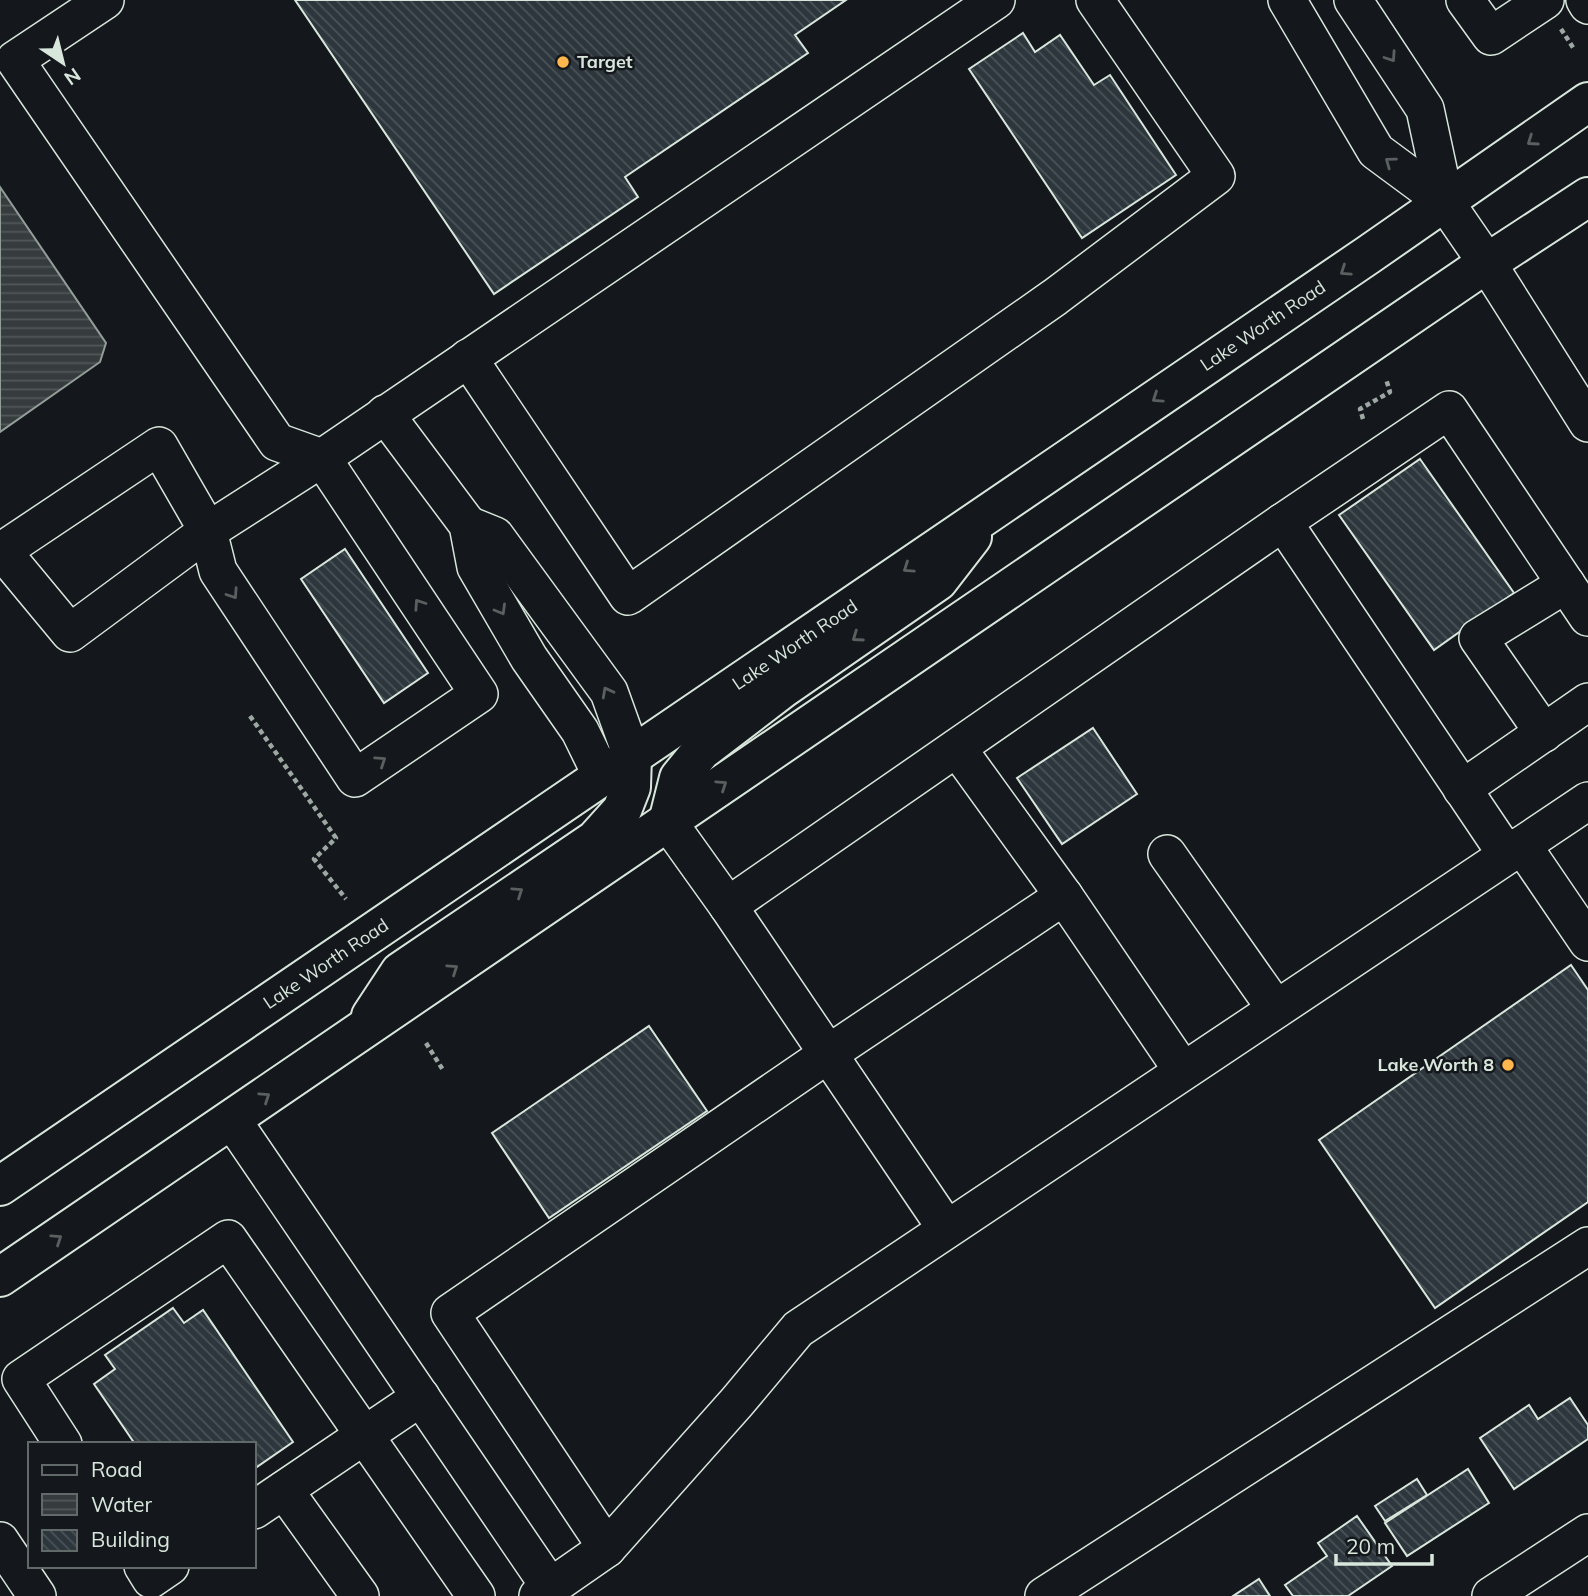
<svg xmlns="http://www.w3.org/2000/svg" width="1588" height="1596" viewBox="0 0 1588 1596" font-family="Mulish,sans-serif">
	<style>
		.water { fill: url(#water-rules); stroke: #939e99; stroke-width: 2 }
		.building { fill: url(#building-back-hatch); stroke: #d8e6dc; stroke-width: 2 }
		.lines { fill: none; stroke-linecap: round; stroke-linejoin: round }
		.minor-casing { stroke: #d8e6dc; stroke-width: 40 }
		.major-casing { stroke: #d8e6dc; stroke-width: 42 }
		.path { stroke: #9da8a2; stroke-width: 4.5; stroke-dasharray: 5 3.5; stroke-linecap: butt }
		.minor { stroke: #14181c; stroke-width: 37 }
		.major { stroke: #14181c; stroke-width: 38 }
		.oneway { stroke: #59605f }
		.poi-dot { fill: #ffb74d; stroke: #14181c; stroke-width: 2.5 }
		.labels { text-anchor: middle; stroke-width: 5; stroke-linejoin: round; paint-order: stroke }
		.poi-label { font-size: 18px; font-weight: bold; fill: #d8e6dc; stroke: #14181c; text-anchor: start }
		.street-label { font-size: 18px; fill: #d8e6dc; stroke: #14181c }
	</style>
	<defs>
		<pattern id="water-rules" width="6" height="5" patternUnits="userSpaceOnUse" patternTransform="scale(1.75)"><rect width="6" height="5" fill="#363b3e"/><path d="M0 2.5h6" fill="none" stroke="#525759"/></pattern>
		<pattern id="building-back-hatch" width="6" height="6" patternUnits="userSpaceOnUse" patternTransform="scale(1.75)"><rect width="6" height="6" fill="#2c363c"/><path d="M-1 5l2 2M0 0l6 6M5-1l2 2" fill="none" stroke="#4a5358"/></pattern>
	</defs>
	<rect width="100%" height="100%" fill="#14181c"/>
	<polygon class="water" points="0,187 106,343 100,362 0,432"/>
	<g class="building">
		<polygon points="295,0 846,0 795,35 808,53 625,177 638,197 494,294"/>
		<polygon points="1023,33 1035,52 1060,35 1094,85 1110,75 1176,175 1082,238 969,69"/>
		<polygon points="1420,459 1514,593 1434,650 1339,515"/>
		<polygon points="345,549 428,673 384,703 301,579"/>
		<polygon points="1093,728 1137,794 1062,844 1017,778"/>
		<polygon points="1571,965 1588,990 1588,1202 1435,1308 1319,1140"/>
		<polygon points="649,1026 707,1111 549,1218 492,1133"/>
		<polygon points="173,1308 184,1323 203,1310 293,1442 254,1469 254,1444 135,1444 94,1384 115,1369 105,1355"/>
		<polygon points="1570,1398 1588,1425 1588,1439 1514,1489 1480,1438 1529,1405 1538,1419"/>
		<polygon points="1468,1469 1489,1503 1407,1556 1385,1523"/>
		<polygon points="1417,1479 1427,1495 1385,1521 1375,1506"/>
		<polygon points="1357,1516 1392,1566 1348,1596 1293,1596 1285,1585 1327,1556 1318,1543"/>
		<polygon points="1259,1579 1270,1596 1233,1596"/>
	</g>
	<g class="lines">
		<g class="minor-casing">
			<g id="minor">
				<polyline points="105,0 15,60 277,442 322,458 479,694 355,778 218,571 208,531 159,446 2,551 70,633 208,531 322,458 996,0"/>
				<polyline points="1287,0 1376,151 1445,202 1487,263 1588,423"/>
				<polyline points="1353,0 1425,109 1445,202"/>
				<polyline points="1465,0 1491,36 1545,0"/>
				<polyline points="1585,0 1588,5"/>
				<polyline points="468,358 628,596 1055,297 1216,176 1095,0"/>
				<polyline points="385,414 468,525 476,567 529,658 580,731 602,776"/>
				<polyline points="468,525 495,536 609,692 632,756"/>
				<polyline points="1544,733 1478,638 1566,584"/>
				<polyline points="957,748 1064,896"/>
				<polyline points="1462,789 1588,702"/>
				<polyline points="668,822 728,906 1283,522"/>
				<polyline points="1522,845 1588,942"/>
				<polyline points="1167,854 1276,1009"/>
				<polyline points="1507,855 1283,522 1449,410 1588,617"/>
				<polyline points="728,906 946,1228"/>
				<polyline points="232,1120 550,1587"/>
				<polyline points="63,1444 21,1379 228,1239 476,1596"/>
				<polyline points="284,1490 360,1596"/>
				<polyline points="254,1510 421,1397"/>
				<polyline points="0,1541 37,1596"/>
				<polyline points="607,1548 450,1313 828,1054 1064,896 1183,1071"/>
				<polyline points="143,1566 151,1579 170,1566"/>
				<polyline points="538,1596 607,1548 737,1402 798,1329 1588,801"/>
				<polyline points="1044,1596 1588,1246"/>
				<polyline points="1491,1596 1588,1533"/>
			</g>
		</g>
		<g class="major-casing">
			<g id="major">
				<polyline points="668,822 679,778 701,751 782,689 938,581 972,537"/>
				<polyline points="371,1016 400,972 595,840 622,810 631,787 632,756"/>
				<polyline points="0,1186 1368,255 1588,102"/>
				<polyline points="0,1277 1487,263 1588,197"/>
			</g>
		</g>
		<g class="path">
			<polyline points="1561,29 1574,49"/>
			<polyline points="1363,419 1360,409 1390,392 1386,379"/>
			<polyline points="250,716 336,838 314,859 346,899"/>
			<polyline points="426,1043 443,1070"/>
		</g>
		<use href="#minor" class="minor"/>
		<use href="#major" class="major"/>
	</g>
	<defs><path id="oneway-chevron" d="M-2-3.5L2.5 0L-2 3.5" fill="none" stroke-width="1.6" stroke-linecap="round" stroke-linejoin="round" transform="scale(1.75)"/></defs>
	<g class="oneway">
		<use href="#oneway-chevron" transform="translate(1391 57) rotate(56)"/>
		<use href="#oneway-chevron" transform="translate(1532 141) rotate(145)"/>
		<use href="#oneway-chevron" transform="translate(1390 162) rotate(-144)"/>
		<use href="#oneway-chevron" transform="translate(1345 271) rotate(146)"/>
		<use href="#oneway-chevron" transform="translate(1157 398) rotate(146)"/>
		<use href="#oneway-chevron" transform="translate(908 568) rotate(146)"/>
		<use href="#oneway-chevron" transform="translate(233 594) rotate(56)"/>
		<use href="#oneway-chevron" transform="translate(419 604) rotate(-124)"/>
		<use href="#oneway-chevron" transform="translate(501 610) rotate(60)"/>
		<use href="#oneway-chevron" transform="translate(857 637) rotate(145)"/>
		<use href="#oneway-chevron" transform="translate(607 692) rotate(-118)"/>
		<use href="#oneway-chevron" transform="translate(381 761) rotate(-34)"/>
		<use href="#oneway-chevron" transform="translate(722 785) rotate(-34)"/>
		<use href="#oneway-chevron" transform="translate(518 892) rotate(-34)"/>
		<use href="#oneway-chevron" transform="translate(453 969) rotate(-34)"/>
		<use href="#oneway-chevron" transform="translate(265 1097) rotate(-34)"/>
		<use href="#oneway-chevron" transform="translate(57 1239) rotate(-34)"/>
	</g>
	<g class="poi-dot">
		<circle cx="563" cy="62" r="7"/>
		<circle cx="1508" cy="1065" r="7"/>
	</g>
	<g class="labels">
		<g class="poi-label">
			<text x="577" y="68">Target</text>
			<text x="1494" y="1071" text-anchor="end">Lake Worth 8</text>
		</g>
		<g class="street-label">
			<text transform="translate(1263 326) rotate(-34)" y="6">Lake Worth Road</text>
			<text transform="translate(795 645) rotate(-34)" y="6">Lake Worth Road</text>
			<text transform="translate(326 964) rotate(-34)" y="6">Lake Worth Road</text>
		</g>
	</g>
	<rect x="28" y="1442" width="228" height="126" fill="#14181c" stroke="#626a69" stroke-width="2"/>
	<rect x="42" y="1465" width="35" height="10" fill="#14181c" stroke="#626a69" stroke-width="2"/>
	<text x="91" y="1477" font-size="21" fill="#d8e6dc">Road</text>
	<rect x="42" y="1494" width="35" height="21" fill="url(#water-rules)" stroke="#626a69" stroke-width="2"/>
	<text x="91" y="1512" font-size="21" fill="#d8e6dc">Water</text>
	<rect x="42" y="1530" width="35" height="21" fill="url(#building-back-hatch)" stroke="#626a69" stroke-width="2"/>
	<text x="91" y="1547" font-size="21" fill="#d8e6dc">Building</text>
	<g transform="translate(63 63) rotate(145)" stroke="#14181c" stroke-width="5" paint-order="stroke">
	<path d="M0-5L12 26L0 18L-12 26Z" fill="#d8e6dc"/>
	<text y="-10" font-size="19" font-weight="bold" text-anchor="middle" fill="#d8e6dc">N</text>
	</g>
	<path d="M1336 1554v10h96v-10" fill="none" stroke="#d8e6dc" stroke-width="3.5"/>
	<text x="1346" y="1554" font-size="21" fill="#d8e6dc" stroke="#14181c" stroke-width="5" paint-order="stroke">20 m</text>
</svg>
